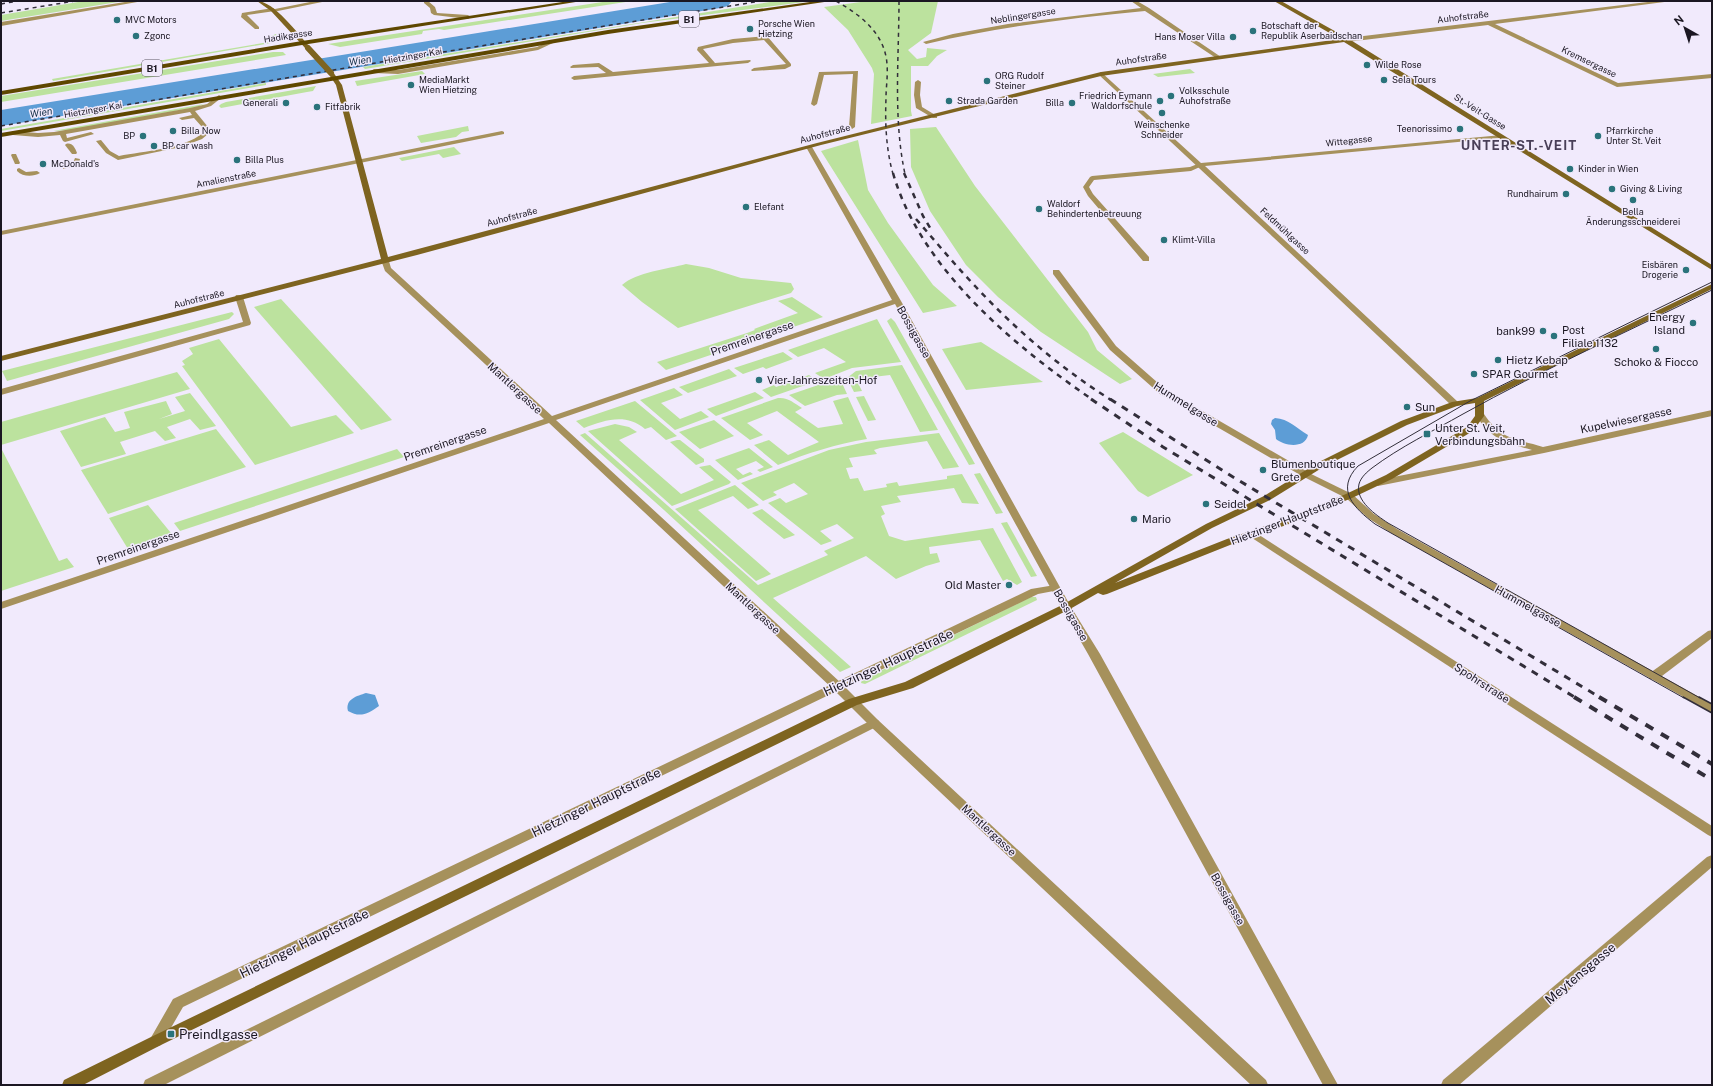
<svg xmlns="http://www.w3.org/2000/svg" width="1713" height="1086" viewBox="0 0 1713 1086" font-family="'Public Sans',sans-serif">
	<style>
		.green { fill: #bce29e }
		.water { fill: #5d9dd6 }
		.lines { fill: none; stroke-linecap: round; stroke-linejoin: round }
		.river { fill: #5d9dd6; fill-rule: evenodd }
		.lane { fill: #a6915c; fill-rule: evenodd }
		.street { fill: #a6915c; fill-rule: evenodd }
		.secondary { fill: #7e6420; fill-rule: evenodd }
		.primary { fill: #5e4700; fill-rule: evenodd }
		.tram-far1 { stroke: #322e3a; stroke-width: 1 }
		.tram { stroke: #322e3a; stroke-width: 1.5 }
		.rail-far3 { stroke: #322e3a; stroke-width: 1.5; stroke-dasharray: 4 4; stroke-linecap: butt }
		.rail-far2 { stroke: #322e3a; stroke-width: 2.5; stroke-dasharray: 5.5 5.5; stroke-linecap: butt }
		.rail-far1 { stroke: #322e3a; stroke-width: 3; stroke-dasharray: 7 7; stroke-linecap: butt }
		.rail { stroke: #322e3a; stroke-width: 4; stroke-dasharray: 9 9; stroke-linecap: butt }
		.secondary-bridge { stroke: #7e6420; stroke-width: 6 }
		.poi-dot { fill: #2a737b; stroke: #f1eafc; stroke-width: 1.5 }
		.labels { text-anchor: middle; stroke-width: 3; stroke-linejoin: round; paint-order: stroke }
		.far-street-label { font-size: 9px; fill: #1b1722; stroke: #f1eafc }
		.far-poi-label { font-size: 9px; fill: #1b1722; stroke: #f1eafc; text-anchor: start }
		.shield { fill: #f1eafc; stroke: #5b5663; stroke-width: 1 }
		.shield-label { font-size: 10px; font-weight: bold; fill: #1b1722 }
		.far-water-label { font-size: 10px; font-style: italic; fill: #122e46; stroke: #f1eafc }
		.poi-label { font-size: 11px; fill: #1b1722; stroke: #f1eafc; text-anchor: start }
		.street-label { font-size: 11px; fill: #1b1722; stroke: #f1eafc }
		.far-district-label { font-size: 13px; font-weight: bold; letter-spacing: 1px; fill: #493f58; stroke: #f1eafc }
		.near-street-label { font-size: 13px; fill: #1b1722; stroke: #f1eafc }
		.near-poi-label { font-size: 13px; fill: #1b1722; stroke: #f1eafc; text-anchor: start }
	</style>
	<rect width="100%" height="100%" fill="#f1eafc"/>
	<g class="green">
		<polygon points="84,1 124,1 1,21 1,15"/>
		<polygon points="609,1 632,1 444,30 439,29 423,31 422,34 340,47 328,44"/>
		<polygon points="776,1 812,1 642,23 365,69 363,67"/>
		<polygon points="868,1 938,1 931,33 908,50 917,59 926,57 927,48 947,50 937,56 928,66 911,66 911,111 912,116 871,124 874,74 872,68 848,30 824,7"/>
		<polygon points="276,34 279,39 271,43 53,81 52,79 269,42 266,38"/>
		<polygon points="273,52 283,52 286,55 1,102 1,96"/>
		<polygon points="1190,69 1195,73 1158,77 1153,74"/>
		<polygon points="422,71 425,74 357,86 355,81"/>
		<polygon points="266,83 266,85 1,131 1,129"/>
		<polygon points="316,86 313,91 307,92 221,108 219,106 221,104 226,102"/>
		<polygon points="204,104 197,107 71,130 53,131"/>
		<polygon points="468,126 469,131 462,132 456,137 421,143 417,136"/>
		<polygon points="936,127 975,186 1088,332 1097,350 1132,379 1120,384 1041,332 998,297 966,265 930,211 911,167 910,129"/>
		<polygon points="858,140 868,190 888,223 933,285 957,306 923,313 821,151"/>
		<polygon points="454,147 461,154 443,158 439,154 402,161 399,158"/>
		<path d="M686 264 709 268 741 278 791 283 794 289 791 293 678 328 642 302 622 285C636 272 668 269 686 264Z"/>
		<polygon points="792,297 823,317 666,370 657,362 747,333 755,330 754,329 798,313 778,301"/>
		<polygon points="281,299 392,420 361,430 254,307"/>
		<polygon points="232,312 234,314 229,319 7,381 2,371"/>
		<polygon points="891,318 895,322 975,464 969,465 887,321"/>
		<polygon points="877,319 901,362 852,368 824,379 815,373 846,362 824,348 798,357 788,350"/>
		<polygon points="219,339 291,427 336,415 354,433 255,465 182,366 185,365 182,361 193,354 189,348"/>
		<polygon points="981,342 1043,382 966,390 942,349"/>
		<polygon points="783,352 793,359 766,369 763,367 743,374 734,368"/>
		<polygon points="902,365 938,430 920,432 890,375 856,379 862,391 854,392 847,378 856,371"/>
		<polygon points="729,369 737,376 688,393 679,387"/>
		<polygon points="177,372 190,389 1,445 1,422"/>
		<polygon points="809,375 817,381 771,397 762,390 774,385 776,387"/>
		<polygon points="830,381 842,383 847,394 837,395 805,406 789,395"/>
		<polygon points="674,388 683,395 661,403 680,419 701,411 709,417 675,430 640,400"/>
		<polygon points="755,392 764,398 716,416 707,409"/>
		<polygon points="190,393 216,426 200,430 190,419 167,427 176,438 165,441 155,431 120,442 126,454 81,467 60,431 105,417 115,432 130,428 124,412 166,401 172,414 159,419 185,411 175,397"/>
		<polygon points="864,396 876,420 868,421 856,397"/>
		<path d="M848 397 867 439C836 444 808 453 778 465L754 445 769 440 788 455 819 442 777 411 747 423 763 435 750 440 721 418 778 398C788 397 794 403 802 408L795 412 818 428 843 424 833 401Z"/>
		<path d="M635 401 677 436 666 440 651 427 645 429C626 413 605 420 584 428L576 421Z"/>
		<polygon points="714,420 734,436 700,449 679,432"/>
		<polygon points="615,424 629,427 637,432 619,440 681,494 714,480 699,467 710,465 731,482 729,484 672,506 588,431"/>
		<polygon points="216,429 246,467 108,514 81,470"/>
		<polygon points="1123,432 1193,475 1148,497 1138,491 1099,443"/>
		<polygon points="585,433 758,585 828,555 824,551 854,538 837,524 820,531 832,541 821,545 768,503 780,498 786,503 808,494 794,483 773,492 777,495 763,501 741,483 829,450 866,442 939,433 959,467 943,469 927,441 880,448 874,450 877,454 849,458 853,467 846,468 850,479 858,478 864,491 887,487 886,484 897,482 899,486 947,479 947,476 962,474 979,504 962,503 954,488 897,496 901,502 881,506 885,514 881,516 889,536 905,541 993,528 1022,582 1017,585 1007,579 1003,581 980,540 929,547 930,554 937,553 940,562 926,566 896,579 866,556 773,598 851,667 840,672 664,510 580,435"/>
		<polygon points="677,440 680,440 704,459 704,462 696,465 670,442"/>
		<polygon points="1,448 59,561 67,558 74,567 1,591"/>
		<polygon points="749,448 773,467 760,472 757,470 764,467 756,461 736,469 743,475 750,472 753,474 738,480 715,460"/>
		<polygon points="397,449 404,457 180,531 174,523"/>
		<polygon points="980,473 1003,513 996,514 974,474"/>
		<polygon points="735,485 759,505 748,509 733,496 698,510 771,574 756,581 675,509"/>
		<polygon points="148,505 171,533 128,549 109,518"/>
		<polygon points="762,509 795,535 784,539 752,513"/>
		<polygon points="1007,522 1037,576 1031,577 1001,523"/>
		<polygon points="1031,597 1036,597 1037,600 865,684 861,683 862,680"/>
	</g>
	<g class="water">
		<path d="M1275 418C1289 419 1296 428 1308 435 1305 449 1284 446 1276 439L1275 430 1271 424 1272 420Z"/>
		<path d="M366 693 375 695 379 706C368 714 360 718 348 711 345 699 357 696 366 693Z"/>
	</g>
	<g class="lines">
		<polygon class="river" points="676,1 732,1 728,6 720,8 1,126 1,110"/>
		<g class="lane">
			<polygon points="424,1 428,1 435,7 437,13 468,15 471,17 468,19 434,15 431,13 430,8 424,3"/>
			<polygon points="273,8 276,10 275,11 247,15 259,27 259,29 255,29 241,17 242,13"/>
			<polygon points="767,36 791,64 791,66 785,69 752,71 751,70 754,68 786,64 764,40 733,43 703,49 715,63 750,60 751,61 748,63 574,80 571,78 574,76 606,73 598,67 571,68 570,67 573,65 599,63 613,72 709,63 697,50 698,47 733,39"/>
			<polygon points="551,40 554,42 553,43 538,50 398,74 374,73 371,71 374,69 398,70 537,47"/>
			<polygon points="858,71 855,127 852,129 849,127 853,74 824,75 817,104 814,106 811,104 819,72"/>
			<polygon points="918,80 921,82 920,95 922,107 937,116 937,118 933,118 916,108 914,95 915,82"/>
			<path d="M219 95 222 97 221 98 211 106 195 111 208 127V134L202 139 181 147 118 160 106 153 96 141 101 140 110 151 119 156C144 151 183 149 203 133L202 127 194 118 182 120 179 118 192 115 190 112 66 134 67 138 91 132 94 134 65 142 63 141 60 135 38 137 13 135 10 133 13 131 38 133 54 132 190 108 207 104Z"/>
			<path d="M66 144C72 142 75 148 77 153L76 154H72L65 145Z"/>
			<polygon points="12,154 16,154 20,163 19,164 15,164 11,155"/>
			<polygon points="75,158 80,159 78,165 63,169 63,167 73,163"/>
			<polygon points="1200,163 1203,165 1202,166 1191,171 1094,180 1089,187 1093,194 1149,257 1149,261 1143,261 1088,196 1083,187 1090,177 1092,176 1190,167"/>
			<path d="M19 168 26 172 37 171 40 173C33 177 23 177 17 171V169Z"/>
			<polygon points="236,295 242,295 243,297 251,323 250,325 1,395 1,389 243,322 235,297"/>
			<polygon points="1305,471 1352,494 1354,496 1352,498 1346,498 1302,476 1300,474 1302,472"/>
			<polygon points="1055,585 1060,588 1059,590 1038,594 183,1007 161,1045 156,1047 151,1045 149,1041 173,999 1031,589"/>
			<polygon points="1712,630 1712,638 1658,679 1650,679 1648,676 1650,673 1708,631"/>
			<polygon points="874,719 878,720 880,723 878,726 164,1085 143,1085 145,1080"/>
		</g>
		<g class="street">
			<polygon points="131,1 143,1 1,26 1,22"/>
			<polygon points="315,1 327,1 273,12 270,10"/>
			<path d="M1131 1H1137L1149 8 1221 57 1216 58 1145 11C1071 18 998 27 926 44L923 42 953 34 1008 24 1141 8Z"/>
			<polygon points="1656,1 1672,1 1495,24 1618,83 1712,74 1712,78 1617,87 1488,25 1347,42 1344,40 1347,38"/>
			<polygon points="1101,72 1201,163 1502,135 1503,136 1500,138 1205,166 1458,402 1459,404 1458,406 1452,406 1302,264 1099,75 1098,74"/>
			<polygon points="502,131 504,132 504,134 1,235 1,231"/>
			<polygon points="807,146 812,147 901,301 1071,607 1100,654 1338,1085 1323,1085 1088,654 1061,607 895,304 556,420 841,683 878,720 1266,1080 1268,1085 1251,1085 870,726 833,689 549,423 1,609 1,602 544,419 385,271 381,260 382,258 388,258 391,268 552,416 892,300 806,147"/>
			<polygon points="1053,270 1059,270 1116,346 1166,390 1308,472 1310,474 1308,476 1302,476 1160,394 1110,350 1053,274"/>
			<path d="M1712 410V416L1544 453 1378 486 1373 483 1378 480 1532 450C1509 444 1488 438 1477 416L1481 413 1484 414C1501 440 1517 439 1543 447Z"/>
			<polygon points="1349,493 1352,494 1374,514 1397,529 1712,704 1712,713 1391,533 1368,518 1346,498 1344,496 1346,494"/>
			<polygon points="1253,531 1712,826 1712,837 1708,835 1249,536 1248,534 1249,532"/>
			<polygon points="1712,855 1712,867 1459,1085 1441,1085 1443,1080 1707,857"/>
		</g>
		<g class="secondary">
			<path d="M257 1C274 1 298 34 310 47V49H306L271 11Z"/>
			<polygon points="1274,1 1281,1 1349,39 1712,265 1712,270 1344,42 1101,76 821,145 417,255 1,361 1,356 381,259 336,85 328,73 329,72 333,72 342,85 388,257 817,143 1101,72 1340,39"/>
			<path d="M1712 284V289L1484 401V416L1473 431 1392 479 1352 498 1289 524 1235 543 1107 594 1103 595 1098 593 1070 609 913 688 857 705 161 1045 83 1085H62L64 1080 151 1037 849 699 905 682 1062 605 1206 524 1264 496 1319 462 1401 421 1452 402 1477 398ZM1475 403V416L1467 427 1386 475 1346 494 1283 520 1227 539 1115 583 1212 528 1270 500 1325 466 1407 425 1457 406Z"/>
		</g>
		<g class="primary">
			<polygon points="569,1 582,1 302,45 1,95 1,91 302,41"/>
			<polygon points="817,1 831,1 608,34 1,137 1,133 608,30"/>
		</g>
		<g class="tram-far1">
			<path d="M1684 698 1375 524C1354 508 1335 490 1358 466L1470 401 1712 282"/>
			<path d="M1700 698 1388 523C1376 515 1355 501 1359 484 1361 477 1367 472 1372 468 1400 447 1433 431 1463 414 1544 369 1629 331 1712 290"/>
		</g>
		<g class="tram">
			<polyline points="1683,697 1712,713"/>
			<polyline points="1699,697 1712,704"/>
		</g>
		<g class="rail-far3">
			<path d="M836 1C861 15 885 34 887 64 888 76 886 87 886 98 885 123 886 149 893 174"/>
			<path d="M899 1C899 57 893 119 905 174"/>
			<polyline points="1,4 18,1"/>
			<polyline points="1,13 75,1"/>
			<polyline points="1,126 381,62 761,1"/>
		</g>
		<g class="rail-far2">
			<path d="M893 173C920 268 1014 346 1093 400"/>
			<polyline points="904,173 923,216 932,231"/>
			<path d="M916 219C936 242 955 265 976 287 1016 330 1062 369 1111 400"/>
		</g>
		<g class="rail-far1">
			<polyline points="1091,399 1163,447 1576,698"/>
			<polyline points="1110,399 1233,477 1601,698"/>
		</g>
		<g class="rail">
			<polyline points="1574,697 1712,780"/>
			<polyline points="1599,697 1712,764"/>
		</g>
		<polyline class="secondary-bridge" points="308,48 331,73"/>
	</g>
	<g class="poi-dot">
		<circle cx="117" cy="20" r="4"/>
		<circle cx="750" cy="29" r="4"/>
		<circle cx="1253" cy="31" r="4"/>
		<circle cx="136" cy="36" r="4"/>
		<circle cx="1233" cy="37" r="4"/>
		<circle cx="1367" cy="65" r="4"/>
		<circle cx="1384" cy="80" r="4"/>
		<circle cx="987" cy="81" r="4"/>
		<circle cx="411" cy="85" r="4"/>
		<circle cx="1171" cy="96" r="4"/>
		<circle cx="949" cy="101" r="4"/>
		<circle cx="1160" cy="101" r="4"/>
		<circle cx="286" cy="103" r="4"/>
		<circle cx="1072" cy="103" r="4"/>
		<circle cx="317" cy="107" r="4"/>
		<circle cx="1162" cy="113" r="4"/>
		<circle cx="1460" cy="129" r="4"/>
		<circle cx="173" cy="131" r="4"/>
		<circle cx="143" cy="136" r="4"/>
		<circle cx="1598" cy="136" r="4"/>
		<circle cx="154" cy="146" r="4"/>
		<circle cx="237" cy="160" r="4"/>
		<circle cx="43" cy="164" r="4"/>
		<circle cx="1570" cy="169" r="4"/>
		<circle cx="1612" cy="189" r="4"/>
		<circle cx="1566" cy="194" r="4"/>
		<circle cx="1633" cy="200" r="4"/>
		<circle cx="746" cy="207" r="4"/>
		<circle cx="1039" cy="209" r="4"/>
		<circle cx="1164" cy="240" r="4"/>
		<circle cx="1686" cy="270" r="4"/>
		<circle cx="1693" cy="323" r="4"/>
		<circle cx="1543" cy="331" r="4"/>
		<circle cx="1554" cy="336" r="4"/>
		<circle cx="1656" cy="349" r="4"/>
		<circle cx="1498" cy="360" r="4"/>
		<circle cx="1474" cy="374" r="4"/>
		<circle cx="759" cy="380" r="4"/>
		<circle cx="1407" cy="407" r="4"/>
		<rect x="1423" y="430" width="8" height="8" rx="2"/>
		<circle cx="1263" cy="470" r="4"/>
		<circle cx="1206" cy="504" r="4"/>
		<circle cx="1134" cy="519" r="4"/>
		<circle cx="1009" cy="585" r="4"/>
		<rect x="167" y="1030" width="8" height="8" rx="2"/>
	</g>
	<g class="labels">
		<g class="far-street-label">
			<text transform="translate(1023 16) rotate(-9)" y="3">Neblingergasse</text>
			<text transform="translate(1463 17) rotate(-7)" y="3">Auhofstraße</text>
			<text transform="translate(288 36) rotate(-9)" y="3">Hadikgasse</text>
			<text transform="translate(413 56) rotate(-10)" y="3">Hietzinger Kai</text>
			<text transform="translate(1141 59) rotate(-8)" y="3">Auhofstraße</text>
			<text transform="translate(1589 62) rotate(26)" y="3">Kremsergasse</text>
			<text transform="translate(93 110) rotate(-10)" y="3">Hietzinger Kai</text>
			<text transform="translate(1480 112) rotate(32)" y="3">St.-Veit-Gasse</text>
			<text transform="translate(825 134) rotate(-15)" y="3">Auhofstraße</text>
			<text transform="translate(1349 141) rotate(-6)" y="3">Wittegasse</text>
			<text transform="translate(226 179) rotate(-11)" y="3">Amalienstraße</text>
			<text transform="translate(512 217) rotate(-15)" y="3">Auhofstraße</text>
			<text transform="translate(1285 231) rotate(43)" y="3">Feldmühlgasse</text>
			<text transform="translate(199 299) rotate(-14)" y="3">Auhofstraße</text>
		</g>
		<g class="far-poi-label">
			<text x="125" y="23">MVC Motors</text>
			<text x="758" y="27">Porsche Wien<tspan x="758" dy="10">Hietzing</tspan></text>
			<text x="1261" y="29">Botschaft der<tspan x="1261" dy="10">Republik Aserbaidschan</tspan></text>
			<text x="144" y="39">Zgonc</text>
			<text x="1225" y="40" text-anchor="end">Hans Moser Villa</text>
			<text x="1375" y="68">Wilde Rose</text>
			<text x="995" y="79">ORG Rudolf<tspan x="995" dy="10">Steiner</tspan></text>
			<text x="419" y="83">MediaMarkt<tspan x="419" dy="10">Wien Hietzing</tspan></text>
			<text x="1392" y="83">Sela Tours</text>
			<text x="1179" y="94">Volksschule<tspan x="1179" dy="10">Auhofstraße</tspan></text>
			<text x="1152" y="99" text-anchor="end">Friedrich Eymann<tspan x="1152" dy="10">Waldorfschule</tspan></text>
			<text x="957" y="104">Strada Garden</text>
			<text x="278" y="106" text-anchor="end">Generali</text>
			<text x="1064" y="106" text-anchor="end">Billa</text>
			<text x="325" y="110">Fitfabrik</text>
			<text x="1162" y="128" text-anchor="middle">Weinschenke<tspan x="1162" dy="10">Schneider</tspan></text>
			<text x="1452" y="132" text-anchor="end">Teenorissimo</text>
			<text x="181" y="134">Billa Now</text>
			<text x="1606" y="134">Pfarrkirche<tspan x="1606" dy="10">Unter St. Veit</tspan></text>
			<text x="135" y="139" text-anchor="end">BP</text>
			<text x="162" y="149">BP car wash</text>
			<text x="245" y="163">Billa Plus</text>
			<text x="51" y="167">McDonald's</text>
			<text x="1578" y="172">Kinder in Wien</text>
			<text x="1620" y="192">Giving &amp; Living</text>
			<text x="1558" y="197" text-anchor="end">Rundhairum</text>
			<text x="1047" y="207">Waldorf<tspan x="1047" dy="10">Behindertenbetreuung</tspan></text>
			<text x="754" y="210">Elefant</text>
			<text x="1633" y="215" text-anchor="middle">Bella<tspan x="1633" dy="10">Änderungsschneiderei</tspan></text>
			<text x="1172" y="243">Klimt-Villa</text>
			<text x="1678" y="268" text-anchor="end">Eisbären<tspan x="1678" dy="10">Drogerie</tspan></text>
		</g>
		<g class="shield">
			<rect x="679" y="11" width="20" height="16" rx="3"/>
			<rect x="142" y="60" width="20" height="16" rx="3"/>
		</g>
		<g class="shield-label">
			<text x="689" y="23">B1</text>
			<text x="152" y="72">B1</text>
		</g>
		<g class="far-water-label">
			<text transform="translate(360 60) rotate(-9)" y="4">Wien</text>
			<text transform="translate(41 112) rotate(-9)" y="4">Wien</text>
		</g>
		<g class="poi-label">
			<text x="1685" y="321" text-anchor="end">Energy<tspan x="1685" dy="13">Island</tspan></text>
			<text x="1562" y="334">Post<tspan x="1562" dy="13">Filiale 1132</tspan></text>
			<text x="1535" y="335" text-anchor="end">bank99</text>
			<text x="1506" y="364">Hietz Kebap</text>
			<text x="1656" y="366" text-anchor="middle">Schoko &amp; Fiocco</text>
			<text x="1482" y="378">SPAR Gourmet</text>
			<text x="767" y="384">Vier-Jahreszeiten-Hof</text>
			<text x="1415" y="411">Sun</text>
			<text x="1435" y="432">Unter St. Veit,<tspan x="1435" dy="13">Verbindungsbahn</tspan></text>
			<text x="1271" y="468">Blumenboutique<tspan x="1271" dy="13">Grete</tspan></text>
			<text x="1214" y="508">Seidel</text>
			<text x="1142" y="523">Mario</text>
			<text x="1001" y="589" text-anchor="end">Old Master</text>
		</g>
		<g class="street-label">
			<text transform="translate(914 332) rotate(61)" y="4">Bossigasse</text>
			<text transform="translate(752 338) rotate(-19)" y="4">Premreinergasse</text>
			<text transform="translate(515 388) rotate(43)" y="4">Mantlergasse</text>
			<text transform="translate(1186 404) rotate(32)" y="4">Hummelgasse</text>
			<text transform="translate(1626 420) rotate(-12)" y="4">Kupelwiesergasse</text>
			<text transform="translate(445 443) rotate(-19)" y="4">Premreinergasse</text>
			<text transform="translate(1287 520) rotate(-21)" y="4">Hietzinger Hauptstraße</text>
			<text transform="translate(138 547) rotate(-19)" y="4">Premreinergasse</text>
			<text transform="translate(1528 606) rotate(29)" y="4">Hummelgasse</text>
			<text transform="translate(753 608) rotate(43)" y="4">Mantlergasse</text>
			<text transform="translate(1071 615) rotate(60)" y="4">Bossigasse</text>
			<text transform="translate(1482 683) rotate(33)" y="4">Spohrstraße</text>
			<text transform="translate(989 830) rotate(43)" y="4">Mantlergasse</text>
			<text transform="translate(1228 899) rotate(61)" y="4">Bossigasse</text>
		</g>
		<g class="far-district-label">
			<text x="1519" y="150">UNTER-ST.-VEIT</text>
		</g>
		<g class="near-street-label">
			<text transform="translate(888 662) rotate(-25)" y="5">Hietzinger Hauptstraße</text>
			<text transform="translate(596 802) rotate(-26)" y="5">Hietzinger Hauptstraße</text>
			<text transform="translate(304 943) rotate(-26)" y="5">Hietzinger Hauptstraße</text>
			<text transform="translate(1580 973) rotate(-40)" y="5">Meytensgasse</text>
		</g>
		<g class="near-poi-label">
			<text x="179" y="1039">Preindlgasse</text>
		</g>
	</g>
	<rect width="1713" height="1086" fill="none" stroke="#1b1722" stroke-width="4"/>
	<g transform="translate(1685 28) rotate(321)" stroke="#f1eafc" stroke-width="3" paint-order="stroke">
	<path d="M0-3L7 15L0 10L-7 15Z" fill="#1b1722"/>
	<text y="-6" font-size="11" font-weight="bold" text-anchor="middle" fill="#1b1722">N</text>
	</g>
</svg>
